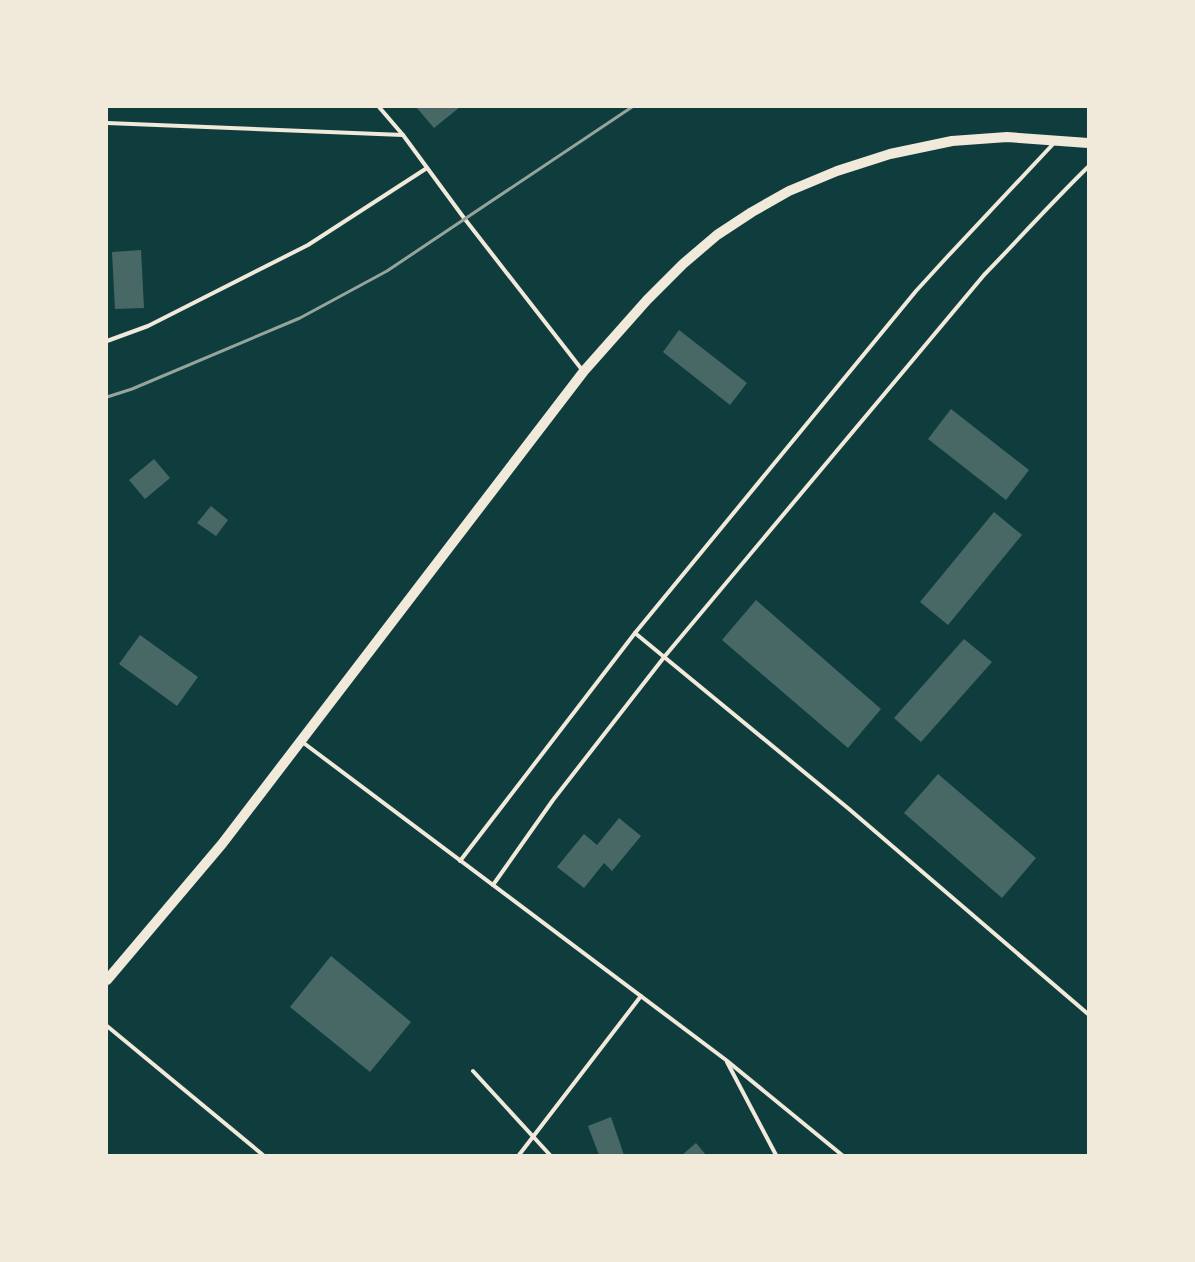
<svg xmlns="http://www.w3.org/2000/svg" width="1195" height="1262" viewBox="0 0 1195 1262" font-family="'Work Sans',sans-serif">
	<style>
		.building { fill: #486865 }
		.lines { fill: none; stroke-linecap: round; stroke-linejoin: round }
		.minor { stroke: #f1e9da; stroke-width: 4 }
		.primary { stroke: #f1e9da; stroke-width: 10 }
		.rail { stroke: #97a49c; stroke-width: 3 }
	</style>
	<rect width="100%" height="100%" fill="#0f3d3e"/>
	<g class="building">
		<polygon points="416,107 460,107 434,128"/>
		<polygon points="141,250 144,308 115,309 112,252"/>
		<polygon points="679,330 747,383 730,405 663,352"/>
		<polygon points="951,409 1029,470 1006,500 928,439"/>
		<polygon points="154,459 170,478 145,499 129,480"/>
		<polygon points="211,506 228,520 216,536 197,523"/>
		<polygon points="994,512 1022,535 948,625 920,602"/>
		<polygon points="756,600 881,709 848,748 722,640"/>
		<polygon points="140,635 198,677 177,706 119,664"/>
		<polygon points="964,639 992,662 921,742 894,718"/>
		<polygon points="938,774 1036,858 1002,898 904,813"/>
		<polygon points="619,818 641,836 612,871 604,863 584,888 557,867 584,834 597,845"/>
		<polygon points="331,956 411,1022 370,1072 290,1007"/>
		<polygon points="611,1117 624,1155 599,1155 588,1126"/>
		<polygon points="696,1143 706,1155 682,1155"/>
	</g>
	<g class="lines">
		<g class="minor">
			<polyline points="379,107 403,135 464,218 583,371"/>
			<polyline points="107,123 403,135"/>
			<polyline points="107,341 148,326 308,245 427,168"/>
			<polyline points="635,633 849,809 1088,1014"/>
			<polyline points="301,741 726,1060 842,1155"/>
			<polyline points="460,861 635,633 916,291 948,256 1055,142"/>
			<path d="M493 885 553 800 665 656 984 275C1019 239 1052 202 1088 167"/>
			<polyline points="107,1026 263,1155"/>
			<polyline points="727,1062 776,1155"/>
			<polyline points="473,1071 550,1155"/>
			<polyline points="519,1155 641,996"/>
		</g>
		<polyline class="primary" points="107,980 222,844 584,371 647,300 683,264 717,235 752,212 789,191 837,171 890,154 952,141 1007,137 1088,143"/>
		<polyline class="rail" points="107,397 132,389 300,318 387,271 632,107"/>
	</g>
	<rect width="1195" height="1262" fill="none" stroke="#f1e9da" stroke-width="216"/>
</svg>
